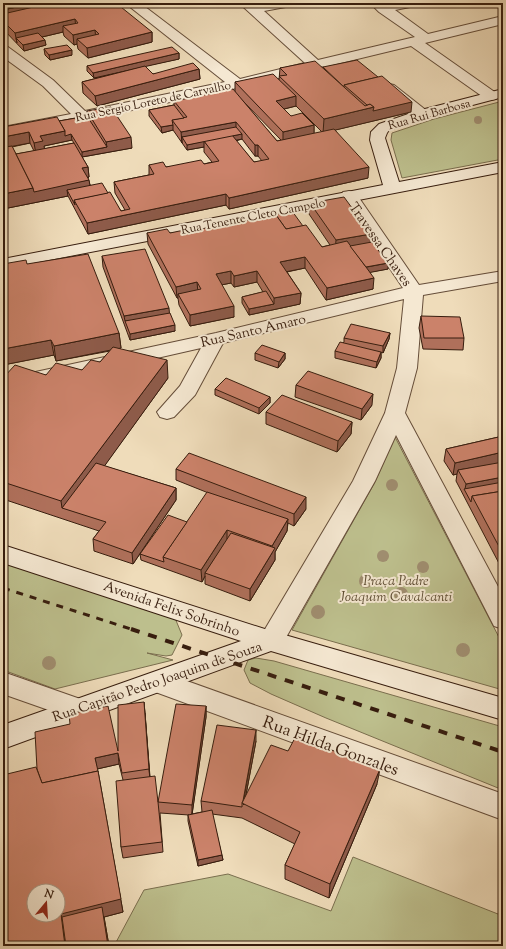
<svg xmlns="http://www.w3.org/2000/svg" width="506" height="949" viewBox="0 0 506 949" font-family="'Sorts Mill Goudy',serif">
	<style>
		.green { fill: #bdbf8d; stroke: #7a6e4e }
		.lines { fill: none; stroke-linecap: round; stroke-linejoin: round }
		.street-casing { stroke: #654d39; stroke-width: 2 }
		.secondary-casing { stroke: #371d0e; stroke-width: 2 }
		.street { fill: #f5e8d2; fill-rule: evenodd }
		.secondary { fill: #f5e8d2; fill-rule: evenodd }
		.rail-far1 { stroke: #371d0e; stroke-width: 3; stroke-dasharray: 7 7; stroke-linecap: butt }
		.rail { stroke: #371d0e; stroke-width: 4; stroke-dasharray: 9 9; stroke-linecap: butt }
		.tree { fill: #a08e70 }
		.wall { fill: #af705b; stroke: #371d0e; fill-rule: evenodd }
		.shaded-wall { fill: #8e5b4a; stroke: #371d0e }
		.building { fill: #cb826a; stroke: #371d0e; fill-rule: evenodd }
		.labels { text-anchor: middle; stroke-width: 4; stroke-linejoin: round; paint-order: stroke }
		.far-street-label { font-size: 12px; fill: #371d0e; stroke: #f5e8d2 }
		.street-label { font-size: 14px; fill: #371d0e; stroke: #f5e8d2 }
		.park-label { font-size: 14px; font-style: italic; fill: #5f4e34; stroke: #f5e8d2 }
		.near-street-label { font-size: 17px; fill: #371d0e; stroke: #f5e8d2 }
	</style>
	<rect width="100%" height="100%" fill="#efdcba"/>
	<filter id="stains"><feTurbulence type="fractalNoise" baseFrequency=".005" numOctaves="4"/><feColorMatrix values="0 0 0 0 .2 0 0 0 0 .09 0 0 0 0 .02 0 0 0 .5 -.17"/></filter>
	<radialGradient id="worn" r=".72"><stop offset=".6" stop-color="#630" stop-opacity="0"/><stop offset="1" stop-color="#630" stop-opacity=".3"/></radialGradient>
	<g class="green">
		<polygon points="503,101 503,159 402,178 391,140 392,133 434,119"/>
		<polygon points="395,437 503,645 503,690 292,630 374,484"/>
		<polygon points="3,561 175,618 182,635 172,655 166,656 147,653 173,660 55,689 3,670"/>
		<polygon points="256,658 274,661 503,727 503,790 326,718 271,694 250,683 244,670 248,660"/>
		<polygon points="353,857 503,916 503,946 114,946 144,890 228,874 331,911"/>
	</g>
	<g class="lines">
		<g class="street-casing">
			<g id="street">
				<polygon points="125,3 140,3 240,79 305,63 239,3 254,3 256,5 265,3 293,3 291,6 264,11 318,60 415,37 379,12 370,3 387,4 417,3 415,6 395,10 428,34 503,16 503,24 425,43 496,93 498,96 496,99 491,100 486,99 411,46 237,88 3,137 3,127 71,114 43,86 3,57 3,46 8,47 53,80 85,111 225,82"/>
				<polygon points="389,84 394,85 427,111 430,114 427,117 422,119 417,117 384,91 382,88 384,85"/>
				<polygon points="349,191 355,192 419,285 503,271 503,281 423,295 417,368 405,413 503,596 503,629 494,626 396,435 375,481 280,648 271,651 262,648 258,641 353,481 385,413 397,368 404,299 223,343 195,395 174,417 167,419 160,417 157,412 180,386 201,348 3,393 3,379 216,333 403,288 341,196 343,192"/>
				<polygon points="159,671 503,794 503,820 150,690 146,682 150,674"/>
				<polygon points="3,672 86,701 90,709 86,717 77,720 3,694"/>
			</g>
		</g>
		<g class="secondary-casing">
			<g id="secondary">
				<polygon points="503,89 503,97 427,117 389,130 387,133 385,138 399,182 503,162 503,172 3,269 3,259 383,185 370,140 371,132 379,124 417,111"/>
				<polygon points="3,545 271,631 503,698 503,720 271,651 3,749 3,725 241,641 3,563"/>
			</g>
		</g>
		<use href="#street" class="street"/>
		<use href="#secondary" class="secondary"/>
		<polyline class="rail-far1" points="3,588 134,630"/>
		<polyline class="rail" points="131,629 503,752"/>
	</g>
	<g class="tree">
		<circle cx="478" cy="120" r="4"/>
		<circle cx="392" cy="485" r="6"/>
		<circle cx="383" cy="556" r="6"/>
		<circle cx="423" cy="567" r="6"/>
		<circle cx="366" cy="581" r="7"/>
		<circle cx="401" cy="594" r="7"/>
		<circle cx="318" cy="612" r="7"/>
		<circle cx="463" cy="650" r="7"/>
		<circle cx="49" cy="663" r="7"/>
	</g>
	<g class="wall">
		<polygon points="3,3 152,32 152,42 88,58 78,49 77,44 74,45 64,36 63,32 42,37 46,45 24,51 3,29"/>
		<polygon points="44,49 72,55 50,60 45,55"/>
		<polygon points="179,53 179,59 145,66 153,74 199,69 200,79 97,106 83,93 82,82 137,68 94,78 87,71 87,66"/>
		<path d="M323 67 411 112 335 130 368 178 229 209 226 205 88 234 68 196 3 209V127L59 121 87 116V111L132 148 82 157 88 167 89 177 88 178 90 185 108 193 121 211 125 210 115 193 114 182 149 175V165L166 167 204 164 212 162 204 152V147L187 150 173 130 162 133 149 116V110L174 105V101L235 92V82L279 80 280 68ZM240 98 281 140 277 141ZM296 106 322 132 314 134V125L291 116 284 109ZM242 139 255 156H258L262 161 254 162 236 141ZM72 140 74 143 44 149V146ZM30 143 34 151 16 154 12 147Z"/>
		<polygon points="310,203 370,242 388,263 388,269 370,272 373,289 326,300 305,268 287,272 301,293 300,304 249,315 242,303 242,297 263,292 257,282 234,287 231,283 221,285 234,317 190,326 179,305 178,298 177,298 148,244 147,233 170,233 303,226 322,247 330,245 309,214"/>
		<polygon points="102,256 169,314 175,331 130,340 103,267"/>
		<polygon points="3,264 27,264 119,333 121,348 119,349 168,378 104,466 176,488 176,500 133,564 94,551 93,539 99,531 3,499 3,378 46,375 82,370 100,362 110,351 56,361 54,355 3,365"/>
		<polygon points="421,316 464,338 463,350 423,349 419,328"/>
		<polygon points="390,333 389,339 383,353 381,352 381,358 376,368 335,358 335,351 344,342 344,338"/>
		<polygon points="255,353 285,353 285,359 278,368 255,360"/>
		<polygon points="296,385 372,405 361,420 295,397"/>
		<polygon points="215,389 270,397 270,403 259,414 215,395"/>
		<polygon points="266,412 352,422 351,434 337,452 266,424"/>
		<polygon points="503,436 503,571 456,481 457,474 453,475 444,461 446,449"/>
		<polygon points="176,469 306,509 294,526 288,523 287,531 275,552 275,560 250,601 205,584 205,576 202,582 141,560 140,554 187,522 211,494 176,480"/>
		<polygon points="206,706 206,717 192,814 202,812 201,801 256,741 246,795 377,784 329,898 285,879 285,865 295,844 242,818 212,814 223,860 198,866 188,821 188,815 189,815 160,813 163,852 123,858 121,847 123,780 119,764 97,769 123,912 104,917 109,946 3,946 37,769 118,751 145,713 150,777 158,802"/>
	</g>
	<g class="shaded-wall">
		<polygon points="35,3 94,3 3,21 3,10"/>
		<polygon points="75,19 76,29 63,26 63,32 21,42 16,38 17,43 15,33"/>
		<polygon points="95,30 96,40 77,39 77,44 74,45 73,35"/>
		<polygon points="152,32 152,42 88,58 87,48"/>
		<polygon points="45,40 46,45 24,51 23,45"/>
		<polygon points="72,50 72,55 50,60 49,55"/>
		<polygon points="179,53 179,59 94,78 93,73"/>
		<polygon points="199,69 200,79 97,106 95,96"/>
		<polygon points="296,96 296,106 276,111 276,101"/>
		<polygon points="412,102 411,112 323,133 324,119 374,107"/>
		<polygon points="236,122 236,132 182,137 182,143 181,132"/>
		<polygon points="173,125 173,130 162,133 161,127"/>
		<polygon points="314,125 314,135 283,143 283,132"/>
		<polygon points="65,131 71,134 72,140 44,146 45,152 36,154 34,143 40,136"/>
		<polygon points="29,132 30,143 3,148 3,137"/>
		<polygon points="242,134 242,139 208,146 204,141"/>
		<polygon points="131,137 132,148 82,157 82,152 107,147 106,142"/>
		<polygon points="204,141 204,147 187,150 187,145"/>
		<rect x="255" y="145" width="3" height="11"/>
		<polygon points="88,167 89,177 83,178 82,168"/>
		<polygon points="369,167 368,178 229,209 229,198"/>
		<polygon points="89,180 91,191 67,190 68,196 3,209 3,194 33,188"/>
		<polygon points="226,194 226,205 88,234 87,223"/>
		<polygon points="371,234 370,245 335,252 336,240"/>
		<polygon points="305,257 305,268 280,273 280,262"/>
		<polygon points="388,263 388,269 362,274 362,268"/>
		<polygon points="231,271 231,283 216,286 216,274"/>
		<polygon points="257,271 257,282 234,287 234,276"/>
		<polygon points="374,278 373,289 326,300 327,288"/>
		<polygon points="197,282 198,293 178,294 178,298 177,298 176,287"/>
		<polygon points="301,293 300,304 249,315 249,309 274,304 274,298"/>
		<polygon points="234,306 234,317 190,326 190,315"/>
		<polygon points="169,308 170,319 125,321 124,316"/>
		<polygon points="175,325 175,331 130,340 130,334"/>
		<polygon points="119,333 121,348 56,361 54,346"/>
		<polygon points="390,333 389,339 383,353 383,346"/>
		<polygon points="51,340 54,355 3,365 3,349"/>
		<polygon points="381,352 381,358 376,368 377,362"/>
		<polygon points="285,353 285,359 278,368 279,362"/>
		<polygon points="167,360 168,378 98,475 62,508 61,501"/>
		<polygon points="373,394 372,405 361,420 362,409"/>
		<polygon points="270,397 270,403 259,414 259,408"/>
		<polygon points="352,422 351,434 337,452 338,441"/>
		<polygon points="503,452 503,463 458,470 457,474 453,475 455,463"/>
		<polygon points="503,477 503,488 465,489 466,484"/>
		<polygon points="176,488 176,500 133,564 132,553"/>
		<polygon points="306,497 306,509 294,526 294,514"/>
		<polygon points="288,519 287,531 275,552 275,560 250,601 250,589 272,553 272,546"/>
		<polygon points="227,530 227,541 205,573 205,576 202,582 201,570"/>
		<polygon points="144,702 145,713 150,780 149,769"/>
		<polygon points="206,706 206,717 192,815 192,805"/>
		<polygon points="256,730 256,741 244,805 243,804"/>
		<polygon points="118,753 119,764 97,769 95,758"/>
		<polygon points="380,769 377,784 329,898 330,884"/>
		<polygon points="98,771 123,912 104,917 109,946 65,946 61,914"/>
		<polygon points="222,855 223,860 198,866 198,860"/>
	</g>
	<g class="building">
		<polygon points="3,3 35,3 3,10"/>
		<polygon points="51,3 116,3 152,32 87,48 77,39 99,34 95,30 73,35 63,26 78,23 75,19 15,33 3,21 3,14"/>
		<polygon points="38,33 45,40 23,45 16,38"/>
		<polygon points="67,45 72,50 49,55 44,49"/>
		<polygon points="172,47 179,53 93,73 87,66"/>
		<polygon points="357,60 378,77 344,85 344,87 323,67"/>
		<polygon points="315,61 365,106 370,104 374,107 324,119 279,76 287,75 280,68"/>
		<polygon points="193,63 199,69 95,96 82,82 145,66 153,74"/>
		<polygon points="273,74 296,96 276,101 291,116 302,113 314,125 283,132 235,82"/>
		<polygon points="382,76 412,102 373,111 374,107 370,104 367,105 344,85"/>
		<polygon points="233,89 277,141 334,129 369,167 229,198 226,194 87,223 74,200 110,192 121,211 130,209 114,182 154,174 149,165 163,162 166,167 201,160 204,164 219,161 204,141 232,135 254,162 269,159 258,145 255,145 236,122 181,132 172,120 187,117 174,101"/>
		<polygon points="174,105 184,118 172,120 173,125 161,127 149,110"/>
		<polygon points="111,107 131,137 106,142 87,111"/>
		<polygon points="87,116 107,147 82,152 71,134 65,136 65,131 59,121"/>
		<polygon points="57,117 65,131 40,136 43,141 34,143 29,132 3,137 3,127"/>
		<polygon points="236,127 242,134 187,145 182,137"/>
		<polygon points="3,143 5,147 12,146 33,188 3,194"/>
		<polygon points="74,143 88,167 82,168 89,180 34,192 33,188 16,154"/>
		<polygon points="102,183 108,193 74,200 75,205 67,190"/>
		<polygon points="344,197 371,234 336,240 310,203"/>
		<polygon points="292,211 303,226 286,229 276,215 273,215"/>
		<polygon points="276,215 286,229 306,225 322,247 347,241 374,278 327,288 305,257 280,262 301,293 274,298 257,271 234,276 231,271 216,274 234,306 190,315 178,294 201,289 197,282 176,287 147,233 167,229 170,233 189,229 190,231"/>
		<polygon points="372,242 388,263 366,267 350,246"/>
		<polygon points="145,249 169,308 124,316 102,256"/>
		<polygon points="88,254 119,333 54,346 51,340 3,349 3,264 26,260 27,264"/>
		<polygon points="266,291 274,304 249,309 242,297"/>
		<polygon points="170,313 175,325 130,334 125,321"/>
		<polygon points="421,316 460,317 464,338 424,338"/>
		<polygon points="351,324 390,333 383,346 344,338"/>
		<polygon points="340,342 381,352 377,362 335,351"/>
		<polygon points="262,345 285,353 279,362 255,353"/>
		<polygon points="113,347 167,360 95,456 61,501 3,482 3,378 15,365 46,375 56,363 82,370 91,360 100,362"/>
		<polygon points="308,371 373,394 362,409 296,385"/>
		<polygon points="226,378 270,397 259,408 215,389"/>
		<polygon points="282,395 352,422 338,441 266,412"/>
		<polygon points="503,436 503,452 455,463 446,449"/>
		<polygon points="189,453 306,497 294,514 176,469"/>
		<polygon points="503,462 503,477 466,484 458,470"/>
		<polygon points="96,463 176,488 132,553 93,539 106,522 62,508"/>
		<polygon points="503,482 503,491 472,496 471,502 464,489"/>
		<polygon points="503,491 503,554 472,496"/>
		<polygon points="207,492 288,519 272,546 227,530 201,570 163,557"/>
		<polygon points="168,515 187,522 163,557 164,562 140,554"/>
		<polygon points="231,533 275,548 250,589 205,573"/>
		<polygon points="144,702 149,769 122,773 118,753 95,758 98,771 42,783 37,769 35,732 70,724 69,714 108,706 118,751 118,705"/>
		<polygon points="176,704 206,706 192,805 158,802 162,842 121,847 116,781 155,776 158,802"/>
		<polygon points="217,725 256,730 243,801 242,803 242,807 201,801"/>
		<polygon points="296,736 380,769 330,884 285,865 300,832 242,803 271,745 288,751"/>
		<path d="M36 767 42 783 98 771 121 899 61 914 65 946H3V775ZM34 891H58V915H34Z"/>
		<polygon points="212,810 222,855 198,860 188,815"/>
		<polygon points="102,907 108,946 66,946 62,917"/>
	</g>
	<g class="labels">
		<g class="far-street-label">
			<text transform="translate(153 101) rotate(-12)" y="4">Rua Sergio Loreto de Carvalho</text>
			<text transform="translate(429 114) rotate(-16)" y="4">Rua Rui Barbosa</text>
			<text transform="translate(253 216) rotate(-11)" y="4">Rua Tenente Cleto Campelo</text>
		</g>
		<g class="street-label">
			<text transform="translate(381 244) rotate(55)" y="5">Travessa Chaves</text>
			<text transform="translate(253 330) rotate(-13)" y="5">Rua Santo Amaro</text>
			<text transform="translate(172 608) rotate(19)" y="5">Avenida Felix Sobrinho</text>
			<text transform="translate(157 681) rotate(-19)" y="5">Rua Capitão Pedro Joaquim de Souza</text>
		</g>
		<g class="park-label">
			<text x="396" y="585">Praça Padre<tspan x="396" dy="16">Joaquim Cavalcanti</tspan></text>
		</g>
		<g class="near-street-label">
			<text transform="translate(331 745) rotate(20)" y="6">Rua Hilda Gonzales</text>
		</g>
	</g>
	<rect width="506" height="949" fill="none" stroke="#efdcba" stroke-width="16"/>
	<rect x="4" y="4" width="498" height="941" fill="none" stroke="#371d0e" stroke-width="2"/>
	<rect x="8" y="8" width="490" height="933" fill="none" stroke="#371d0e"/>
	<g transform="translate(46 903) rotate(18)"><circle r="19" fill="#f5e8d2" stroke="#a99784"/>
	<path d="M0-3L7 15L0 10L-7 15Z" fill="#8f2418"/>
	<text y="-6" font-size="11" font-weight="bold" text-anchor="middle" fill="#371d0e">N</text>
	</g>
	<rect width="100%" height="100%" filter="url(#stains)"/>
	<rect width="100%" height="100%" fill="url(#worn)"/>
</svg>
